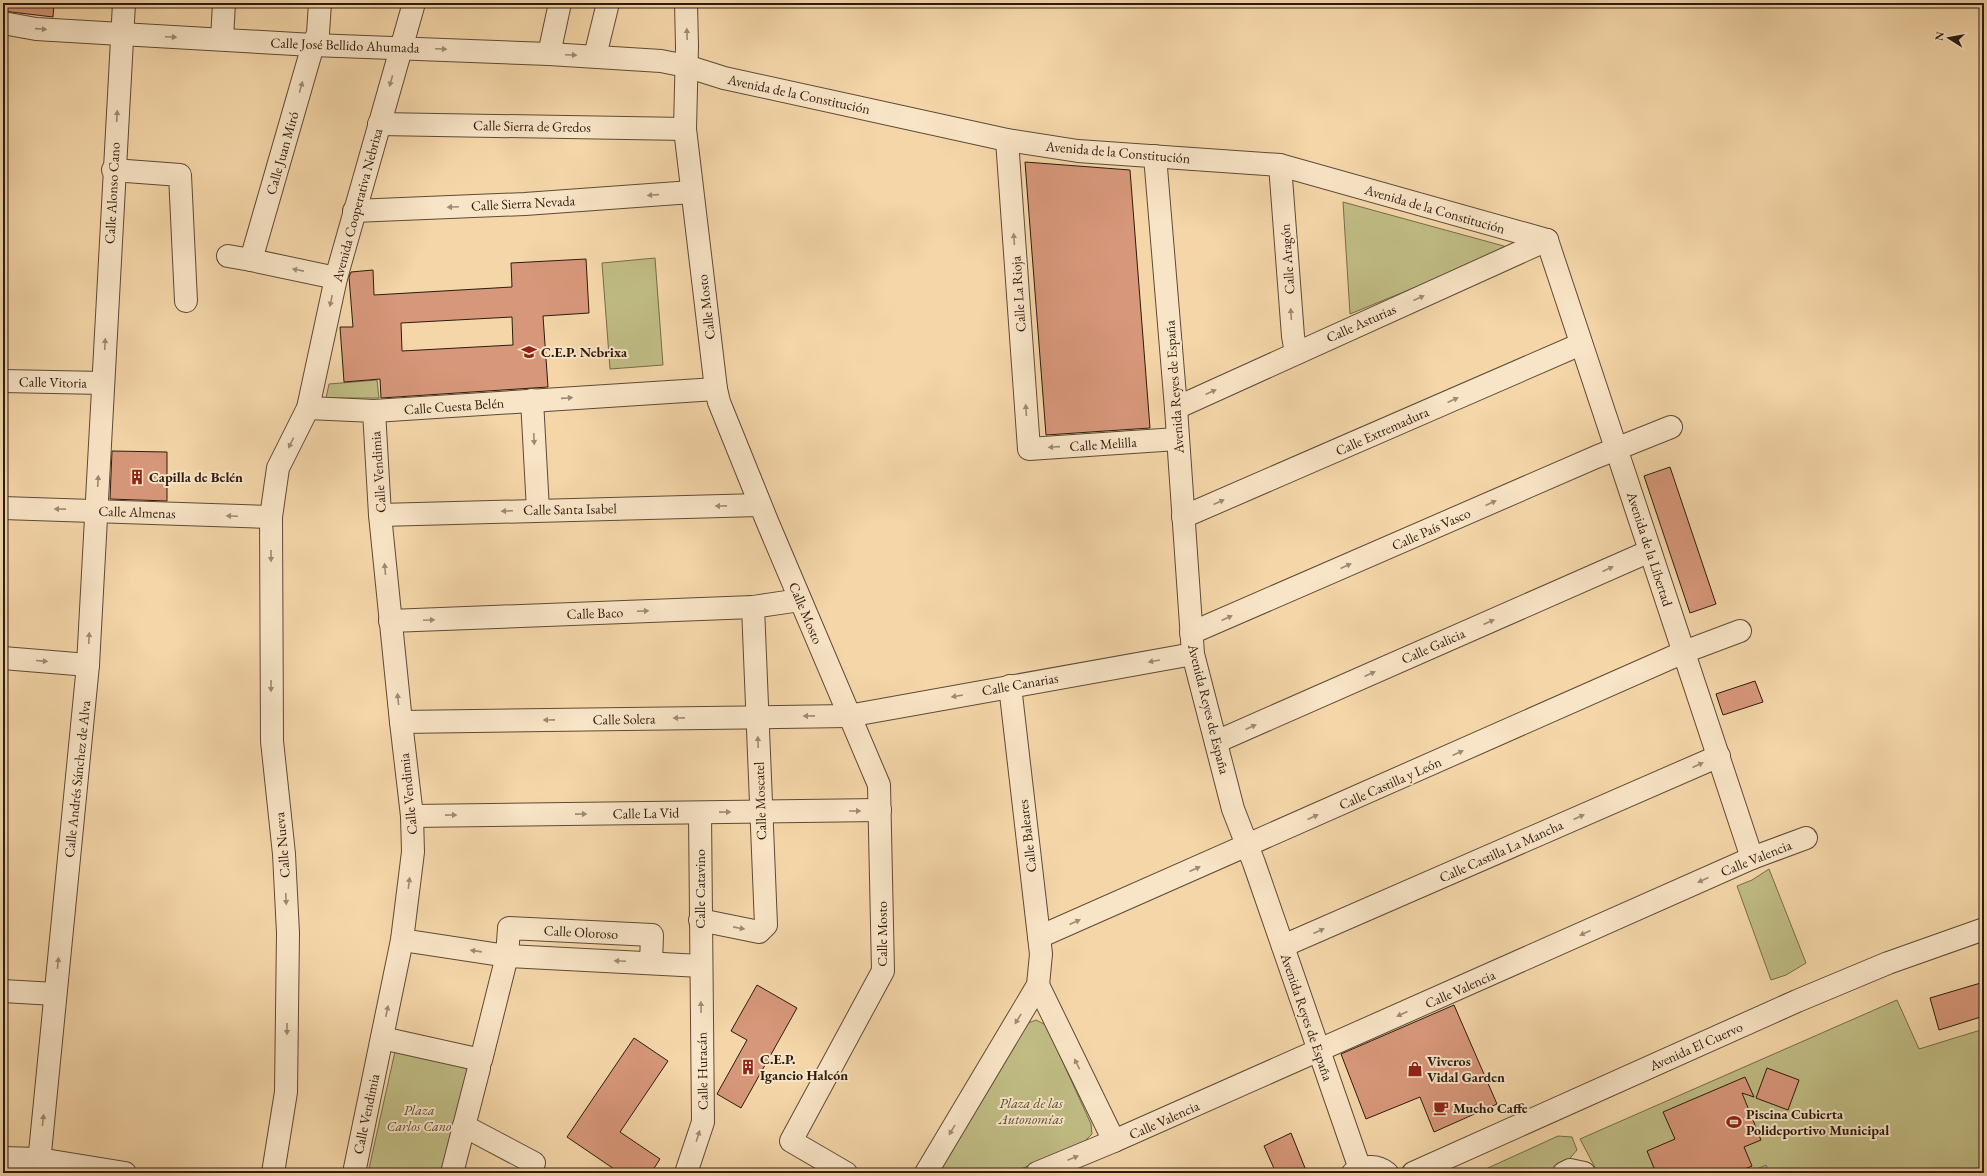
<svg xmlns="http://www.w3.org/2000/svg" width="1987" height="1176" viewBox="0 0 1987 1176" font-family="'EB Garamond',serif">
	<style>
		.green { fill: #c0bc84; stroke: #766c4a }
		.water { fill: #9cb9a8; stroke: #6f7a6b }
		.building { fill: #d7977a; stroke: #2c1b0f; fill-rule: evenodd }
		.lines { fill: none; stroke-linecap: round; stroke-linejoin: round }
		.minor-casing { stroke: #5e4a35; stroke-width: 24 }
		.minor { stroke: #f8e4c6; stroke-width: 22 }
		.oneway { fill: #9c8a74 }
		.labels { text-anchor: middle; stroke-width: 4; stroke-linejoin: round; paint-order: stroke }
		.street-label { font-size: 14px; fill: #2c1b0f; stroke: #f8e4c6 }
		.poi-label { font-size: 14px; font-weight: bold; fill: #2c1b0f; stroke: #f8e4c6; text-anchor: start }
		.park-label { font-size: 14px; font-style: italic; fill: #584b32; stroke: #f8e4c6 }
	</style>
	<rect width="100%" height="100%" fill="#f4d6a8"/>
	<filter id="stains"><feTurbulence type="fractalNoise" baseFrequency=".005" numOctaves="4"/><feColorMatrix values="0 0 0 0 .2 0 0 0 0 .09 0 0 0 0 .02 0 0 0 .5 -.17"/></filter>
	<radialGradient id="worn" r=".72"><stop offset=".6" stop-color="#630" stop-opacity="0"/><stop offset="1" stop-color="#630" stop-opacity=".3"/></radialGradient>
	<g class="green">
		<polygon points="1343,202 1511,248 1350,314"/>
		<polygon points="655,258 663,365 610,369 602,263"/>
		<polygon points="377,380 379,398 326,398 329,384"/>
		<polygon points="1769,869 1806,963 1786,975 1771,980 1737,886 1752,880"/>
		<polygon points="1897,1000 1919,1049 1984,1029 1984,1173 1598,1173 1580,1139"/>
		<polygon points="1036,1020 1046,1025 1091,1124 1092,1134 1085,1141 1012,1173 939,1173 1028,1023"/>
		<polygon points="396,1047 470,1063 446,1173 368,1173"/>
		<polygon points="1558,1136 1572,1137 1577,1150 1565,1164 1545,1173 1477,1173"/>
	</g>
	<polygon class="water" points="1766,1165 1769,1173 1747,1173"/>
	<g class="building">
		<polygon points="3,3 54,3 53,17 3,11"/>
		<polygon points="1025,162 1130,170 1150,428 1046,435"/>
		<path d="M586 259 589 313 543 316 548 387 381 398 380 379 344 382 340 327H353L349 277 351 272 373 270 374 295 512 287 511 263ZM512 317 513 345 402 351 401 323Z"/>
		<polygon points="112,451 167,452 167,501 110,499"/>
		<polygon points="1670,467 1716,604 1690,613 1644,476"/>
		<polygon points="1755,681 1763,702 1723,715 1716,694"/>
		<polygon points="1984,982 1984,1016 1939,1030 1930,998"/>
		<polygon points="757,985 797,1008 741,1108 717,1094 747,1040 731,1031"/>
		<polygon points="1454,1005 1497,1104 1434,1132 1420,1097 1366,1119 1341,1054"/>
		<polygon points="634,1038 668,1061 620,1132 660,1159 651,1173 620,1173 567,1137"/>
		<polygon points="1767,1068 1799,1080 1788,1110 1756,1098"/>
		<polygon points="1745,1077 1754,1097 1742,1093 1761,1140 1744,1147 1752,1166 1735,1173 1656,1173 1647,1151 1675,1139 1663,1112"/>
		<polygon points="1291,1133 1307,1173 1276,1173 1264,1146"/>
	</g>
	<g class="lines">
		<g class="minor-casing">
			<g id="minor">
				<polyline points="320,3 318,33 313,45 251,260 336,278"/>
				<polyline points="686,3 687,46 685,129 716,389 719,402 767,521 879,785 883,971 791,1141 846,1173"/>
				<polyline points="3,23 36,29 121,34 313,45 549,54 661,61 686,66 724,78 1007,140 1078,151 1280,165 1547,240"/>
				<polyline points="222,39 224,3"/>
				<polyline points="549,54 560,3"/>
				<polyline points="595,56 608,3"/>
				<polyline points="379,124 685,129"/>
				<polyline points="1007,140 1029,449 1177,439"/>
				<polyline points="1155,156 1176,408 1193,654 1233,809 1254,863 1360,1169"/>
				<polyline points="1280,165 1293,336 1296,353"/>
				<polyline points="113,170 180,175 186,301"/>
				<polyline points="354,211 525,204 692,192"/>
				<polyline points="1547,240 1752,858"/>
				<polyline points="228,256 251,260"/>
				<polyline points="3,381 103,383"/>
				<polyline points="532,400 538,510"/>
				<polyline points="308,408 374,411 716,389"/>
				<polyline points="1176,408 1547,240"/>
				<polyline points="3,508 271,517"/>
				<polyline points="380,515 760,505"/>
				<polyline points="1183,517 1581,344"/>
				<polyline points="390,621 753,607 800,600"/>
				<polyline points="1191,633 1596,457 1671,427"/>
				<polyline points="3,658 88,665"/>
				<polyline points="401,722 848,716 1193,654"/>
				<polyline points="1216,742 1650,551"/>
				<polyline points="412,816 880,810"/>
				<polyline points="700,920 759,932 766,925 753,607"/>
				<polyline points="1039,937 1684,652 1740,631"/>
				<polyline points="402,940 507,956 701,966"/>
				<polyline points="1283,946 1719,756"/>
				<polyline points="3,991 55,994"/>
				<polyline points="382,1038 481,1060 507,956 509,928 652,935 651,963"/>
				<polyline points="464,1126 534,1163 529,1173"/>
				<polyline points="1114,1141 1752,858 1806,838"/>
				<polyline points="3,1158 39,1159 125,1173"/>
				<polyline points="38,1173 88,665 124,3"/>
				<polyline points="273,1173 286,1092 288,933 284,854 272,741 271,517 278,468 308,408 336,278 414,3"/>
				<polyline points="354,1173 402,940 413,852 412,816 401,722 380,515 374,411"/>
				<polyline points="452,1173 479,1068"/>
				<polyline points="686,1173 703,1122 700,813"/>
				<polyline points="926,1173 1038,985 1041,954 1010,686"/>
				<polyline points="1037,1173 1114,1141 1038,985"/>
				<path d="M1353 1173C1364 1166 1376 1164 1387 1173"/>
				<polyline points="1413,1173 1797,1001 1888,963 1984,929"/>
				<polyline points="1564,1173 1570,1170 1584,1173"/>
			</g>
		</g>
		<use href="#minor" class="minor"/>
	</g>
	<defs><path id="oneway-solid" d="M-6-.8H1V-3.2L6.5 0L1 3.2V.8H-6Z"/></defs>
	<g class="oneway">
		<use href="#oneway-solid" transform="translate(41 29) rotate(4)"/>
		<use href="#oneway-solid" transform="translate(687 34) rotate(-92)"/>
		<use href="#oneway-solid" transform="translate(171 37) rotate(3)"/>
		<use href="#oneway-solid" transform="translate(441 49) rotate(3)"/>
		<use href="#oneway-solid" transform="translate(571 55) rotate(3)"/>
		<use href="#oneway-solid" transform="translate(391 81) rotate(106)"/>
		<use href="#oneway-solid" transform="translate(301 87) rotate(-74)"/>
		<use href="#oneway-solid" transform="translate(117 116) rotate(-87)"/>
		<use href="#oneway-solid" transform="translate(653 195) rotate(176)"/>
		<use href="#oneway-solid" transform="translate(453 207) rotate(178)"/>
		<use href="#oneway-solid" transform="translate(1014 239) rotate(-94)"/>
		<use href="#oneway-solid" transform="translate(298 270) rotate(-169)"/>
		<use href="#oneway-solid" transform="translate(1419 298) rotate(-24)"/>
		<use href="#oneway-solid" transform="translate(331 301) rotate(102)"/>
		<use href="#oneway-solid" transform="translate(1291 314) rotate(-94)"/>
		<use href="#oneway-solid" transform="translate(105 344) rotate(-87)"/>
		<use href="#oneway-solid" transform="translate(1211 392) rotate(-25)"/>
		<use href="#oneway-solid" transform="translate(567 398) rotate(-4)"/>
		<use href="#oneway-solid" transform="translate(1453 400) rotate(-24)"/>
		<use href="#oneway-solid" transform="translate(1026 410) rotate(-94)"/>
		<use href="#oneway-solid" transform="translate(534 439) rotate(87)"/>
		<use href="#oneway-solid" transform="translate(291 443) rotate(116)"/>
		<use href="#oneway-solid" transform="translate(1054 447) rotate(176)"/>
		<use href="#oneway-solid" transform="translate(98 481) rotate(-87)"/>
		<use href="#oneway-solid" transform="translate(1219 502) rotate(-24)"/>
		<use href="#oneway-solid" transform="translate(1491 503) rotate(-24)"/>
		<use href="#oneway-solid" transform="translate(721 506) rotate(179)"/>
		<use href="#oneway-solid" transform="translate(60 509) rotate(-179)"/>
		<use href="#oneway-solid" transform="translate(507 511) rotate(178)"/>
		<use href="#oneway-solid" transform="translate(232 516) rotate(-178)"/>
		<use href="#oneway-solid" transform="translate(271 556) rotate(90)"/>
		<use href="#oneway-solid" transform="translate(1346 566) rotate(-24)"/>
		<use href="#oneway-solid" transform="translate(385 569) rotate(-95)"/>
		<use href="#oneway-solid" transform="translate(1608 569) rotate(-24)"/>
		<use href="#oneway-solid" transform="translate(643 611) rotate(-2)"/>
		<use href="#oneway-solid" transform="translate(1227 618) rotate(-24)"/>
		<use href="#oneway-solid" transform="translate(429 620) rotate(-2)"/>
		<use href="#oneway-solid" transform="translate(1489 622) rotate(-24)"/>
		<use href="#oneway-solid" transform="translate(89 638) rotate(-87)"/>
		<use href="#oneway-solid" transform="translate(42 661) rotate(5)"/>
		<use href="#oneway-solid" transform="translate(1154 661) rotate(170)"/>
		<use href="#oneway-solid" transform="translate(1370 674) rotate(-24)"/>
		<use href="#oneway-solid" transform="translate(271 686) rotate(90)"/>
		<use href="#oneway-solid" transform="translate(957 696) rotate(170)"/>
		<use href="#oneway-solid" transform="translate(398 699) rotate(-96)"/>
		<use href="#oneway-solid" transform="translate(809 716) rotate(179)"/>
		<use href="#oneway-solid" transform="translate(679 718) rotate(179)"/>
		<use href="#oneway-solid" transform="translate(549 720) rotate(179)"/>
		<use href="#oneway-solid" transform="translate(1251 727) rotate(-24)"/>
		<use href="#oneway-solid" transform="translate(758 742) rotate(-92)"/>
		<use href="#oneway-solid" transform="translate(1458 753) rotate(-24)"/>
		<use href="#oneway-solid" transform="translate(1698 765) rotate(-24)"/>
		<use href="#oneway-solid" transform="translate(855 811)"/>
		<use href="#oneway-solid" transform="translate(725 812) rotate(-1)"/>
		<use href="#oneway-solid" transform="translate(581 814) rotate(-1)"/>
		<use href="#oneway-solid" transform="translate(451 815) rotate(-1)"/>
		<use href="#oneway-solid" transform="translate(1313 817) rotate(-24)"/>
		<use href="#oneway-solid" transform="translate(1579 817) rotate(-24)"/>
		<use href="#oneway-solid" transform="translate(1195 869) rotate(-24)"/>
		<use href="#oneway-solid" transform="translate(1703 880) rotate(156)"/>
		<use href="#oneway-solid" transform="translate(409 883) rotate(-83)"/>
		<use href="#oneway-solid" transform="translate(286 899) rotate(87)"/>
		<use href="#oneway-solid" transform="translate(1075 922) rotate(-24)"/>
		<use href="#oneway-solid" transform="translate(739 928) rotate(11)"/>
		<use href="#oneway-solid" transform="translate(1319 931) rotate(-24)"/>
		<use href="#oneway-solid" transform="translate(1585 933) rotate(156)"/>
		<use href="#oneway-solid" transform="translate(476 951) rotate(-172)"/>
		<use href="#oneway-solid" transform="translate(620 961) rotate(-177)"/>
		<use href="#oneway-solid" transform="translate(58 963) rotate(-84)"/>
		<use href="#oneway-solid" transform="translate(701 1007) rotate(-91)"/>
		<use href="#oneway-solid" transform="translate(387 1011) rotate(-78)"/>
		<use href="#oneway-solid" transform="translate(1402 1014) rotate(156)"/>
		<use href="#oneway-solid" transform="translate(1018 1019) rotate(121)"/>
		<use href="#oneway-solid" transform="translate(287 1029) rotate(90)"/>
		<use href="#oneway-solid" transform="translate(1077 1064) rotate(-116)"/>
		<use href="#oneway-solid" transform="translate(43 1120) rotate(-84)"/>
		<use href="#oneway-solid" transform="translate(952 1130) rotate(121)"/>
		<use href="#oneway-solid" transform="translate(698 1136) rotate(-73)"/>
		<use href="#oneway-solid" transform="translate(1073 1158) rotate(-22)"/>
	</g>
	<defs>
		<g id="school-bare" transform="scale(1.2)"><path d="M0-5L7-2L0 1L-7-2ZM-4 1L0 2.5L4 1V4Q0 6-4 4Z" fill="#8f2418" stroke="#f8e4c6" stroke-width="2.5" paint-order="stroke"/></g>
		<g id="building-bare" transform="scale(1.2)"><path d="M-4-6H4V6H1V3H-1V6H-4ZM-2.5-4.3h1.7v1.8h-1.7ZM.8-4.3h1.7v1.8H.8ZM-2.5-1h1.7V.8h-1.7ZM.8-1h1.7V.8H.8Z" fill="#8f2418" stroke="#f8e4c6" stroke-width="2.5" paint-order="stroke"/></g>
		<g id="shop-bare" transform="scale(1.2)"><path d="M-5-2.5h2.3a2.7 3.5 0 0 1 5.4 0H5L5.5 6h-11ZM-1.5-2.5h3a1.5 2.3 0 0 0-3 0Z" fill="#8f2418" stroke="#f8e4c6" stroke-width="2.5" paint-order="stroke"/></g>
		<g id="cafe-bare" transform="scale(1.2)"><path d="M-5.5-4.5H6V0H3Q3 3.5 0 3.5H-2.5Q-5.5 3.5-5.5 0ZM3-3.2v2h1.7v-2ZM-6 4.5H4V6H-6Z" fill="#8f2418" stroke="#f8e4c6" stroke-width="2.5" paint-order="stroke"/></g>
		<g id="stadium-bare" transform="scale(1.2)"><path d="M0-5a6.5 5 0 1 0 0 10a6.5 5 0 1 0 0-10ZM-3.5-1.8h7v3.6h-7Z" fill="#8f2418" stroke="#f8e4c6" stroke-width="2.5" paint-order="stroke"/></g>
	</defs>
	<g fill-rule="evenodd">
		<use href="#school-bare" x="529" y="352"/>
		<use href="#building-bare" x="137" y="477"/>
		<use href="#building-bare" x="748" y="1067"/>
		<use href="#shop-bare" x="1415" y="1069"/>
		<use href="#cafe-bare" x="1441" y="1108"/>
		<use href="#stadium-bare" x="1734" y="1122"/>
	</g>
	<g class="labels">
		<g class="street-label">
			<text transform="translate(345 45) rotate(2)" y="5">Calle José Bellido Ahumada</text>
			<text transform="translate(799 94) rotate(12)" y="5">Avenida de la Constitución</text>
			<text transform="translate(532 126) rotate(1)" y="5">Calle Sierra de Gredos</text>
			<text transform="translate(1118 152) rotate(5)" y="5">Avenida de la Constitución</text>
			<text transform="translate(282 153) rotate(-74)" y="5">Calle Juan Miró</text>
			<text transform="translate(112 193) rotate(-87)" y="5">Calle Alonso Cano</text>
			<text transform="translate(523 203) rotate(-3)" y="5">Calle Sierra Nevada</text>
			<text transform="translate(357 205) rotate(-75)" y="5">Avenida Cooperativa Nebrixa</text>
			<text transform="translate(1435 209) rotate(16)" y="5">Avenida de la Constitución</text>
			<text transform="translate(1287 259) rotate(-94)" y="5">Calle Aragón</text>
			<text transform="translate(1018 294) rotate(-94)" y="5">Calle La Rioja</text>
			<text transform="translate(706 307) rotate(-97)" y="5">Calle Mosto</text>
			<text transform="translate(1361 323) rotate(-24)" y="5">Calle Asturias</text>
			<text transform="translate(53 382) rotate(1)" y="5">Calle Vitoria</text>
			<text transform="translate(1174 387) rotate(-94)" y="5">Avenida Reyes de España</text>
			<text transform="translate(454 406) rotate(-4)" y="5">Calle Cuesta Belén</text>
			<text transform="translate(1382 431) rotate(-24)" y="5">Calle Extremadura</text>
			<text transform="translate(1103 444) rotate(-4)" y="5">Calle Melilla</text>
			<text transform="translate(378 472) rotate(-94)" y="5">Calle Vendimia</text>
			<text transform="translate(570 509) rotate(-1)" y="5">Calle Santa Isabel</text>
			<text transform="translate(137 512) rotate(2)" y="5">Calle Almenas</text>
			<text transform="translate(1431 529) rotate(-24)" y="5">Calle País Vasco</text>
			<text transform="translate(1650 549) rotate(72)" y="5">Avenida de la Libertad</text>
			<text transform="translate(595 613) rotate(-2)" y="5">Calle Baco</text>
			<text transform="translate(806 613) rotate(67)" y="5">Calle Mosto</text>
			<text transform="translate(1433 646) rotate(-24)" y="5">Calle Galicia</text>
			<text transform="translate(1020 684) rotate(-10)" y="5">Calle Canarias</text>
			<text transform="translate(1209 709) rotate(76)" y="5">Avenida Reyes de España</text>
			<text transform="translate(624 719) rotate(-1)" y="5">Calle Solera</text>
			<text transform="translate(77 779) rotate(-84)" y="5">Calle Andrés Sánchez de Alva</text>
			<text transform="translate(1390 783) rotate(-24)" y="5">Calle Castilla y León</text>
			<text transform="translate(408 794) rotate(-96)" y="5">Calle Vendimia</text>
			<text transform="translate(760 801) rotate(-92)" y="5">Calle Moscatel</text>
			<text transform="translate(646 813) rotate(-1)" y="5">Calle La Vid</text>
			<text transform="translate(1027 836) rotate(-97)" y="5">Calle Baleares</text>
			<text transform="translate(282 845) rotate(-95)" y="5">Calle Nueva</text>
			<text transform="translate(1501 851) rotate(-24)" y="5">Calle Castilla La Mancha</text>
			<text transform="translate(1756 858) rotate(-22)" y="5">Calle Valencia</text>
			<text transform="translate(700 889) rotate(-90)" y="5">Calle Catavino</text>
			<text transform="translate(581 932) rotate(3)" y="5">Calle Oloroso</text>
			<text transform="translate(882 934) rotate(-90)" y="5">Calle Mosto</text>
			<text transform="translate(1460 989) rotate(-24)" y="5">Calle Valencia</text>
			<text transform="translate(1307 1017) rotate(71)" y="5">Avenida Reyes de España</text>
			<text transform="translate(1696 1046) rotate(-24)" y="5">Avenida El Cuervo</text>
			<text transform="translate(702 1071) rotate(-91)" y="5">Calle Huracán</text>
			<text transform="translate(366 1114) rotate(-78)" y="5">Calle Vendimia</text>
			<text transform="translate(1164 1120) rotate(-24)" y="5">Calle Valencia</text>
		</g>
		<g class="poi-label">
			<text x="541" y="357">C.E.P. Nebrixa</text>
			<text x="149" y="482">Capilla de Belén</text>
			<text x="760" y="1064">C.E.P.<tspan x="760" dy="16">Igancio Halcón</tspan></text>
			<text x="1427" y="1066">Viveros<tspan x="1427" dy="16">Vidal Garden</tspan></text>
			<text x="1453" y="1113">Mucho Caffe</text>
			<text x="1746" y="1119">Piscina Cubierta<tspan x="1746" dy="16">Polideportivo Municipal</tspan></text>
		</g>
		<g class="park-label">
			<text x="1031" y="1108">Plaza de las<tspan x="1031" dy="16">Autonomías</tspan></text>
			<text x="419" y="1115">Plaza<tspan x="419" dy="16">Carlos Cano</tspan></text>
		</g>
	</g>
	<rect width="1987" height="1176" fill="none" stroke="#f4d6a8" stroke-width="16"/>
	<rect x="4" y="4" width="1979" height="1168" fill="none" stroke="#2c1b0f" stroke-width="2"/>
	<rect x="8" y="8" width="1971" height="1160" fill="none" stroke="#2c1b0f"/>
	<g transform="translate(1949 38) rotate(281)" stroke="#f8e4c6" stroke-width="3" paint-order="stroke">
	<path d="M0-3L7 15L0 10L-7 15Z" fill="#2c1b0f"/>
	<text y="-6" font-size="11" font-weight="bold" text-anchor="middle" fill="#2c1b0f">N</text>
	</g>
	<rect width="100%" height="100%" filter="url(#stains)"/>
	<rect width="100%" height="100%" fill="url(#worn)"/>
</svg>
